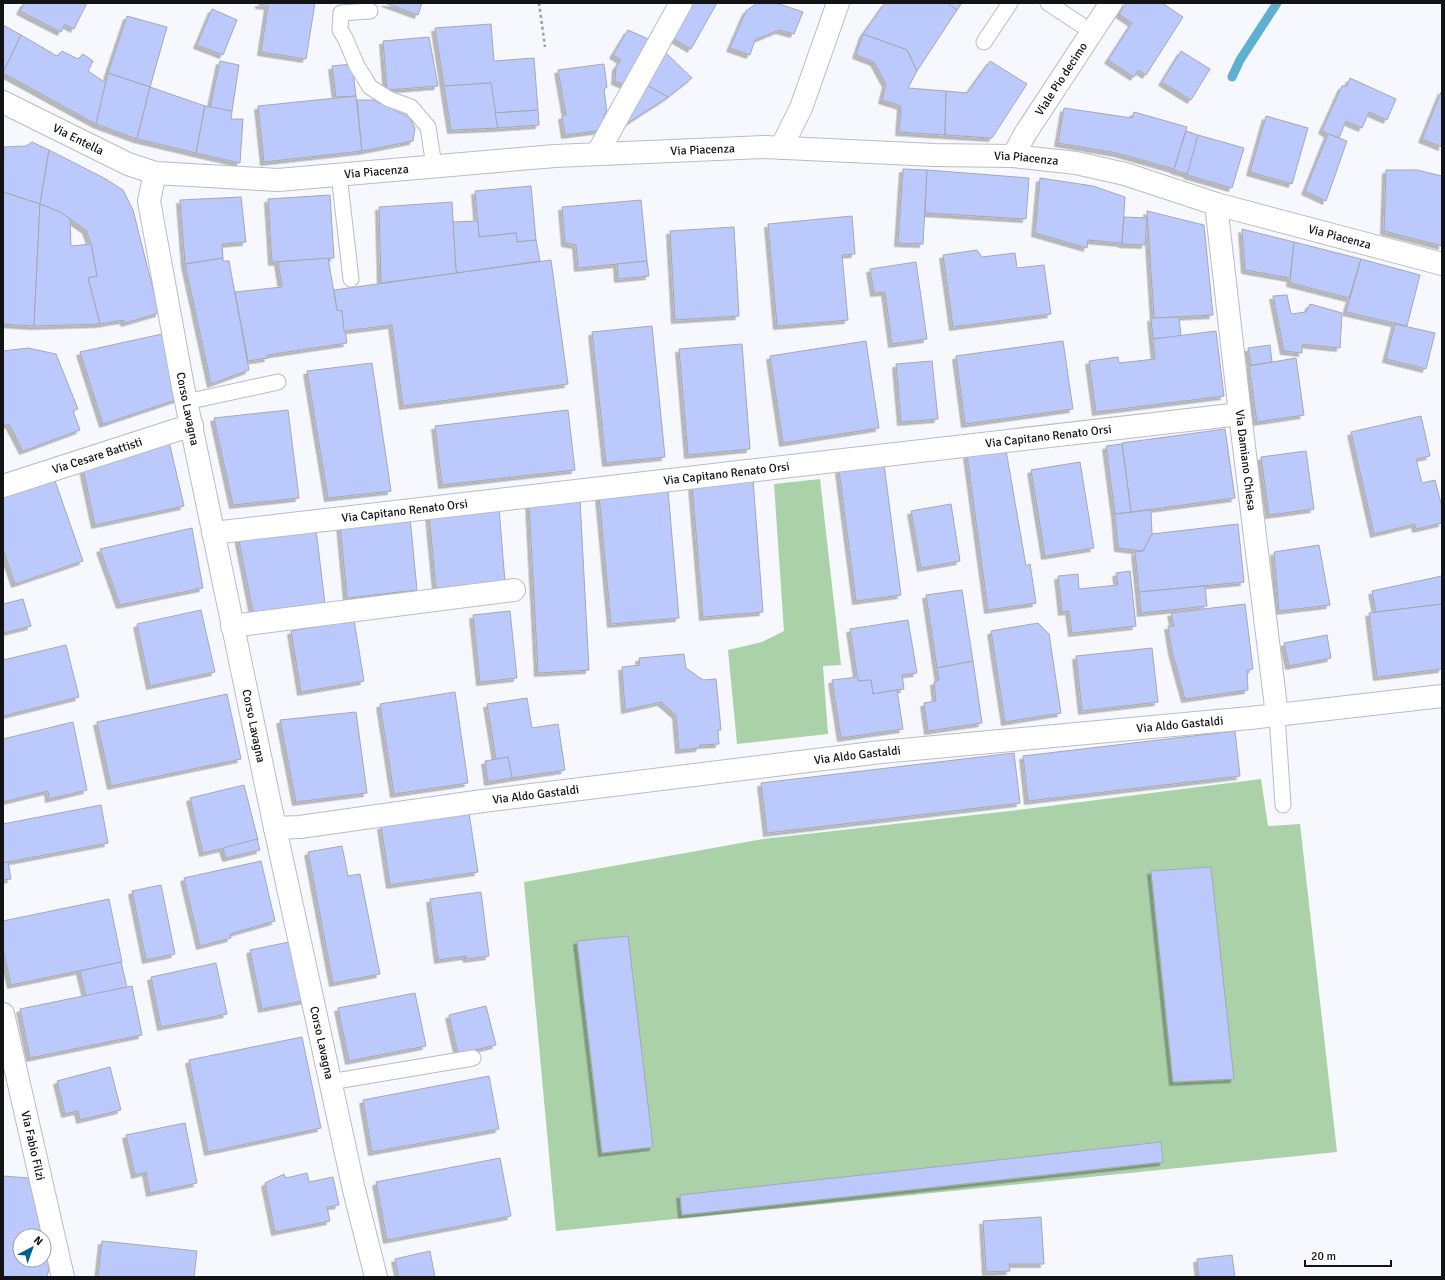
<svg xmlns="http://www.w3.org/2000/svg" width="1445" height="1280" viewBox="0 0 1445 1280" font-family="Signika,sans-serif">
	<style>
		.green { fill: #abd1a8 }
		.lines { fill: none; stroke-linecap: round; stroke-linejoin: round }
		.stream { stroke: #5fafd1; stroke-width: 9 }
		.building { fill: #bcc9fd; stroke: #a6a8b0; filter: url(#shadow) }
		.lane-casing { stroke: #b9bcc3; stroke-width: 17 }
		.street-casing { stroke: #b9bcc3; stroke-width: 24 }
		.secondary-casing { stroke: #b9bcc3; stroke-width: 24 }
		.path { stroke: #9c9ea2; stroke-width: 2.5; stroke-dasharray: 3 3; stroke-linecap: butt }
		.lane { stroke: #fff; stroke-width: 15 }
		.street { stroke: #fff; stroke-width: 22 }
		.secondary { stroke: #fff; stroke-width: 22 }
		.labels { text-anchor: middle; stroke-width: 4; stroke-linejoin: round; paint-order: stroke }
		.street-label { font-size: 12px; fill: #121315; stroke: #fff }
	</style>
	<defs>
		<filter id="shadow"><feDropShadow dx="-3.5" dy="3.5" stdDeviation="0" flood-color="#0004"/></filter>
	</defs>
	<rect width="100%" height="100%" fill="#f6f8fe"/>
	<g class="green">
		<polygon points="820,479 841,665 823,666 828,734 737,744 728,650 762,642 784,631 774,484"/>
		<polygon points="1261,779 1268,826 1300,824 1337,1152 556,1231 524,882 763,839 1018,810"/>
	</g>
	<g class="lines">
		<polyline class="stream" points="1232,77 1240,60 1277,3"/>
	</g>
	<g class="building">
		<polygon points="24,3 87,3 74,29 65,24 61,32 20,11"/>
		<polygon points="259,3 315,3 306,59 261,52 268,6 259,5"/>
		<polygon points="385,3 422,3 418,15"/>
		<polygon points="690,3 717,3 691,49 671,37"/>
		<polygon points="757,3 776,3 803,12 794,34 779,30 755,40 750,55 730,48 746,11"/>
		<polygon points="885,3 947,3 957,10 917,71 907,50 863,34"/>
		<polygon points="947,3 962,3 957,10"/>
		<polygon points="1126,3 1162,3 1183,17 1146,75 1138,70 1134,77 1108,60 1132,23 1119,14"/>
		<polygon points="212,9 237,20 223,55 197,45"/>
		<polygon points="127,16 167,27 150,87 108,73"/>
		<polygon points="491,24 494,61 534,58 538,110 495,113 491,83 444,86 435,28"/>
		<polygon points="3,25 21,35 3,73"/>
		<polygon points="628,30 655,42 629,87 615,81 616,67 621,60 613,55"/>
		<polygon points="863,34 907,50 917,71 908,88 946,91 945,135 899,132 901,106 882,100 886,84 874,62 856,55"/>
		<polygon points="21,35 57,56 62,51 78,59 83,54 93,61 88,71 106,83 96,124 3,73"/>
		<polygon points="429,37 438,86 387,90 383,41"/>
		<polygon points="1181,51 1210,69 1191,100 1162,82"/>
		<polygon points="665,52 692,78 668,97 643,83"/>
		<polygon points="220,61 239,65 232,111 210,108"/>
		<polygon points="990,61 1027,84 992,138 945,135 946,91 967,93"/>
		<polygon points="352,64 356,96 336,97 332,66"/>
		<polygon points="604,64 607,87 604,89 607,113 604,114 603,130 565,135 562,116 566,115 558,70"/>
		<polygon points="108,73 150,87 137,139 96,124"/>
		<polygon points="1350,78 1396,99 1387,120 1369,112 1362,128 1346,121 1339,138 1328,134 1322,130 1342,86 1347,86"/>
		<polygon points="491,83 498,128 451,130 444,86"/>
		<polygon points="643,83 668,97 628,123 621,116"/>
		<polygon points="150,87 205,106 196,153 137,139"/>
		<polygon points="1442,90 1442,147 1422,139"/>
		<polygon points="356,96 362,151 264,162 258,106"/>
		<polygon points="357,100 374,100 409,117 415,128 413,141 362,151"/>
		<polygon points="205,106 232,111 231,119 243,119 240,163 196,153"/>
		<polygon points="1064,108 1132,118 1134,112 1187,127 1174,169 1117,153 1058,143"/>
		<polygon points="538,110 539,125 498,128 495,113"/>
		<polygon points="1266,116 1308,128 1292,184 1250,172"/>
		<polygon points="1186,131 1198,135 1188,174 1174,170"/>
		<polygon points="1328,134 1347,141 1326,201 1305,191"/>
		<polygon points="1198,135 1244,148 1232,188 1187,175"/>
		<polygon points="32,142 49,150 40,204 3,192 4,147 26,146"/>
		<polygon points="49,150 104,178 123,190 133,210 159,313 125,323 123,320 100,324 88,278 97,276 91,244 86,230 60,212 40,204"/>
		<polygon points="903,169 927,170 923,244 898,243"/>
		<polygon points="927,170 1029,178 1026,219 925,213"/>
		<polygon points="1386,170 1417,170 1442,176 1442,246 1384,231"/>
		<polygon points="1040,178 1093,186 1125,197 1122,243 1088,240 1087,248 1035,233"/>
		<polygon points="531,186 536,240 517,242 516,233 479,237 475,191"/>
		<polygon points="3,192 40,204 34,326 3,324"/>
		<polygon points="330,195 334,258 272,262 268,199"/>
		<polygon points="241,197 246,242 222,244 223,258 185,264 180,200"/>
		<polygon points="641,200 647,261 578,268 576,245 565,243 562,207"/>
		<polygon points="452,202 456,269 457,273 381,283 379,207"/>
		<polygon points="40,204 60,212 70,219 71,246 91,244 97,276 88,278 100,324 34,326"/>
		<polygon points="1147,211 1204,225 1213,315 1154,318"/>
		<polygon points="852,216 855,254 842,255 848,320 777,326 768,224"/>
		<polygon points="1124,217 1147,218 1145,245 1122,244"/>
		<polygon points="478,221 479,237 516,233 517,242 536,240 540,261 457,273 456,269 453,222"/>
		<polygon points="734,227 739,316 675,320 670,231"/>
		<polygon points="1242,229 1294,242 1290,278 1245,270"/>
		<polygon points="1294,242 1361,259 1349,298 1290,283"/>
		<polygon points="977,250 982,257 1015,253 1017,268 1044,265 1051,314 953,327 943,255"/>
		<polygon points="223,258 223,261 229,261 249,370 211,384 185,264"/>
		<polygon points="328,258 337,310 342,311 347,343 267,355 268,358 248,361 235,292 282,287 278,262"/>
		<polygon points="1361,259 1420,275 1407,326 1346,312"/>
		<polygon points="551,260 568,384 403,406 392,325 344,331 342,311 337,310 334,290"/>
		<polygon points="647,261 649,276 618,279 617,264"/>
		<polygon points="916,262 927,339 892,344 885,292 874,293 870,269"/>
		<polygon points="1287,295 1291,314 1306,312 1310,304 1342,313 1340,348 1302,344 1302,353 1284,351 1273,296"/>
		<polygon points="1179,317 1181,336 1153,339 1151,318"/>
		<polygon points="1395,324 1435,333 1426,369 1386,359"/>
		<polygon points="652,326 665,457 606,463 592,332"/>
		<polygon points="1216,331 1224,396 1096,412 1089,361 1118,357 1119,363 1155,359 1153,339"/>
		<polygon points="162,334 178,399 103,424 80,352"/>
		<polygon points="866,341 879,428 783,443 770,356"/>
		<polygon points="1063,341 1073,409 965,424 956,356"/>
		<polygon points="742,344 750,449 688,455 679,349"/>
		<polygon points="1270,345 1272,362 1251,365 1248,348"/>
		<polygon points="28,348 56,354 78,409 73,411 80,430 23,451 9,424 4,426 3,423 3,351"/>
		<polygon points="1296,358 1304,415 1257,422 1249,366"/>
		<polygon points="932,361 938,419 901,422 896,364"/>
		<polygon points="372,363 391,491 328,498 307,371"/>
		<polygon points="288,410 299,498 233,505 214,418"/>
		<polygon points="568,410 575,470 442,485 435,426"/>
		<polygon points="1421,416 1430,456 1416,459 1422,483 1435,480 1442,507 1442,523 1416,529 1415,524 1374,534 1351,432"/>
		<polygon points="1225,429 1235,498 1131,512 1122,443"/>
		<polygon points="168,437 184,506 95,525 83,468"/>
		<polygon points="1122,444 1131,512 1115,514 1106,446"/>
		<polygon points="1006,450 1026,566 1030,564 1036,603 988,610 967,455"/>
		<polygon points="1306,451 1314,509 1269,515 1261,457"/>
		<polygon points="1080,462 1094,548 1045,556 1031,470"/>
		<polygon points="884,464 901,595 856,601 839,470"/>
		<polygon points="54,478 83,561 15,584 3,549 3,495"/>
		<polygon points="753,480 763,612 703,617 692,485"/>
		<polygon points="668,490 679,618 611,624 599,496"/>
		<polygon points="580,500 589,670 538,673 529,502"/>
		<polygon points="951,504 960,561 921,568 911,511"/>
		<polygon points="499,508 505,582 436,588 429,514"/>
		<polygon points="1151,510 1152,534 1143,551 1118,548 1115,514"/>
		<polygon points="410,517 417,590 347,598 340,524"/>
		<polygon points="1238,524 1244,582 1139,592 1135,552 1143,551 1152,534"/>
		<polygon points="192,528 203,588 120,605 100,549"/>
		<polygon points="316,529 325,604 253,612 238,536"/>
		<polygon points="1319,545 1330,605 1279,611 1274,552"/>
		<polygon points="1130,571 1136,626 1072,633 1069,611 1062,612 1058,576 1078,574 1079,589 1118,585 1116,573"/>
		<polygon points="1442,576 1442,604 1376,612 1372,591"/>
		<polygon points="1205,586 1207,606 1141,613 1139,592"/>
		<polygon points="962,590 973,661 937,668 926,595"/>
		<polygon points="23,599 31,626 3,633 3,604"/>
		<polygon points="1245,604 1253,669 1247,670 1248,690 1185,699 1172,651 1168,626 1174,626 1171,613"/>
		<polygon points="1442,604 1442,669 1377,677 1369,613"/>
		<polygon points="201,610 215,672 150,686 137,624"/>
		<polygon points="510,611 517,678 480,682 473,615"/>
		<polygon points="354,620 364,681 301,692 291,631"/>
		<polygon points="908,620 917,673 902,675 904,689 873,694 871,680 858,681 850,629"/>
		<polygon points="1038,623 1049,634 1061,713 1005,722 991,631"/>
		<polygon points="1327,635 1331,658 1289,666 1284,643"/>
		<polygon points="66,645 79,697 3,716 3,660"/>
		<polygon points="1152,648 1158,702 1082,711 1076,656"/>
		<polygon points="684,654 686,668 703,680 716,679 721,730 718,730 719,744 700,745 699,748 679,750 676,715 661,702 625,710 622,667 640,665 639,658"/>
		<polygon points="973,661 982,723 928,731 924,703 936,701 934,682 939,680 937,668"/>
		<polygon points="858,677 858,681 871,680 873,694 897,690 903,729 841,738 832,680"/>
		<polygon points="455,692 468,783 394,794 380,704"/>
		<polygon points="227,694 241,759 111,786 97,722"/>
		<polygon points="527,698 532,728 558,724 565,770 512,778 508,757 496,759 487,704"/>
		<polygon points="356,712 367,793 296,802 280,720"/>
		<polygon points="73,722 87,790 49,799 48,791 3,802 3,739"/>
		<polygon points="1235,731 1240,776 1028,801 1023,756"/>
		<polygon points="1014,753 1020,803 767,833 761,783"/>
		<polygon points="508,757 512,778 488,782 485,761"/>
		<polygon points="244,785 258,840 203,853 190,798"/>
		<polygon points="101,805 108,843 3,863 3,824"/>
		<polygon points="469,813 478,872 390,885 381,826"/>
		<polygon points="257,839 260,850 226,858 223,848"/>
		<polygon points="342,846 348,876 360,874 380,974 333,983 308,852"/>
		<polygon points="261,861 275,921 230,934 231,938 200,946 184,878"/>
		<polygon points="8,862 11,879 3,880 3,863"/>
		<polygon points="1211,867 1234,1079 1173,1082 1151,871"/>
		<polygon points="161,885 175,954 146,960 132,891"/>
		<polygon points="481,892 489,956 467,959 466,956 438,960 430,899"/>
		<polygon points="109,899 122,962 11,985 3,949 3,921"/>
		<polygon points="628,936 653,1147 602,1153 577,941"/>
		<polygon points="294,941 307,1000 262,1009 250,950"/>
		<polygon points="121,962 127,987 86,996 80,971"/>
		<polygon points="216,963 227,1014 161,1027 151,977"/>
		<polygon points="132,986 142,1035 30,1058 20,1009"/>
		<polygon points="415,993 426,1046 349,1061 338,1008"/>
		<polygon points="486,1006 496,1045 458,1054 449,1015"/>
		<polygon points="302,1037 321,1128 208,1152 189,1060"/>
		<polygon points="110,1067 121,1110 80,1120 78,1111 65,1114 57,1081"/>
		<polygon points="489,1076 499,1129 372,1152 363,1100"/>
		<polygon points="185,1123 197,1183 150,1193 146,1172 135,1175 126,1135"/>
		<polygon points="1161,1142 1163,1162 682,1215 680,1195"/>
		<polygon points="500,1158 511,1216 387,1240 376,1182"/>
		<polygon points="307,1173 309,1182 333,1177 339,1205 327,1207 330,1221 275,1232 265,1183 284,1174 286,1178"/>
		<polygon points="3,1176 29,1178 42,1236 20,1236 20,1260 44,1260 44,1246 49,1269 47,1277 3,1277"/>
		<polygon points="1041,1217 1044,1264 1009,1264 1010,1271 986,1272 983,1221"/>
		<polygon points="102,1241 197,1251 194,1277 98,1277"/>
		<polygon points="430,1251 435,1277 399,1277 395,1259"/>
		<polygon points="1232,1255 1235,1277 1199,1277 1197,1259"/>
	</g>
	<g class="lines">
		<g class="lane-casing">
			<g id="lane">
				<polyline points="1048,3 1092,32"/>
				<polyline points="370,11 341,13 340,30 345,38 357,66 370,87 389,99 411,107 428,127 434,166"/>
				<polyline points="984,42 1010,3"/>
				<polyline points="339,175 351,279"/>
				<polyline points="186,402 278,382"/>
				<polyline points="1277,715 1283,805"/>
				<polyline points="330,1082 473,1058"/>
			</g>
		</g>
		<g class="street-casing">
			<g id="street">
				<polyline points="781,148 801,108 838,3"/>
				<polyline points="597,154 681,3"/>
				<path id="s1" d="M1013 156 1025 134 1111 3"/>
				<path id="s2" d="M155 173 149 201 183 387 275 828 354 1190 376 1277"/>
				<path id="s3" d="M1216 204 1240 414 1277 715"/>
				<path id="s4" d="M3 486 192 425"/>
				<path id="s5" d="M213 533 1240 414"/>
				<polyline points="232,626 514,590"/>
				<path id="s6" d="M275 828 300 827 483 801 881 752 1250 718 1442 696"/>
				<path id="s7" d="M3 1014 63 1277"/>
			</g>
		</g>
		<g class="secondary-casing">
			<g id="secondary">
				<path id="s8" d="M3 102 128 164 155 173 278 180 555 156 765 147 934 155 1013 156 1076 163 1125 174 1216 204 1442 264"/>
			</g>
		</g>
		<polyline class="path" points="539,3 545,47"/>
		<use href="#lane" class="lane"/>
		<use href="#street" class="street"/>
		<use href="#secondary" class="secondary"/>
	</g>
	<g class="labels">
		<g class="street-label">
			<text dy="4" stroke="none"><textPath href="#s1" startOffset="91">Viale Pio decimo</textPath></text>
			<text dy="4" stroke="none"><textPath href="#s8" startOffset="84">Via Entella</textPath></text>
			<text dy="4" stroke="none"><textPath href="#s8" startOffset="717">Via Piacenza</textPath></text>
			<text dy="4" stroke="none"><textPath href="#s8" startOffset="1041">Via Piacenza</textPath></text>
			<text dy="4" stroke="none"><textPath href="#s8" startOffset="390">Via Piacenza</textPath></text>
			<text dy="4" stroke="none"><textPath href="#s8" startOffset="1365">Via Piacenza</textPath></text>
			<text dy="4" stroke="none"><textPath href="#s2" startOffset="240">Corso Lavagna</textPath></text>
			<text dy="4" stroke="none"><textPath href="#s5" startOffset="841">Via Capitano Renato Orsi</textPath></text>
			<text dy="4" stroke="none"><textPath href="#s4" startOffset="99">Via Cesare Battisti</textPath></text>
			<text dy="4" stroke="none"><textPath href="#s3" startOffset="258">Via Damiano Chiesa</textPath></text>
			<text dy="4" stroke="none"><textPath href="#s5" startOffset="517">Via Capitano Renato Orsi</textPath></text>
			<text dy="4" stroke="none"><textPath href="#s5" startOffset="193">Via Capitano Renato Orsi</textPath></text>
			<text dy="4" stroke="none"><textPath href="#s6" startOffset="911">Via Aldo Gastaldi</textPath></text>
			<text dy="4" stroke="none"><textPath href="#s2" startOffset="564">Corso Lavagna</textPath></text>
			<text dy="4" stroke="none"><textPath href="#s6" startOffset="587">Via Aldo Gastaldi</textPath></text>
			<text dy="4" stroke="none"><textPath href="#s6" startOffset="263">Via Aldo Gastaldi</textPath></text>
			<text dy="4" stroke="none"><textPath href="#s2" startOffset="888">Corso Lavagna</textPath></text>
			<text dy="4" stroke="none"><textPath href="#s7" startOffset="135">Via Fabio Filzi</textPath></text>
		</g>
	</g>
	<rect width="1445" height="1280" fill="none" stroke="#121315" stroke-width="8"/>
	<g transform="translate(32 1248) rotate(41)"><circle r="19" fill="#ffffff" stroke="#a0a1a1"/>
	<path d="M0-3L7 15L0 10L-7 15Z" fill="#025e8f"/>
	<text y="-6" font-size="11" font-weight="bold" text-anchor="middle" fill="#121315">N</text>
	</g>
	<path d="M1305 1260v6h86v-6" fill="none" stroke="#121315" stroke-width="2"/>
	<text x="1311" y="1260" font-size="12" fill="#121315" stroke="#ffffff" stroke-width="3" paint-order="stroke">20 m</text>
</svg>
